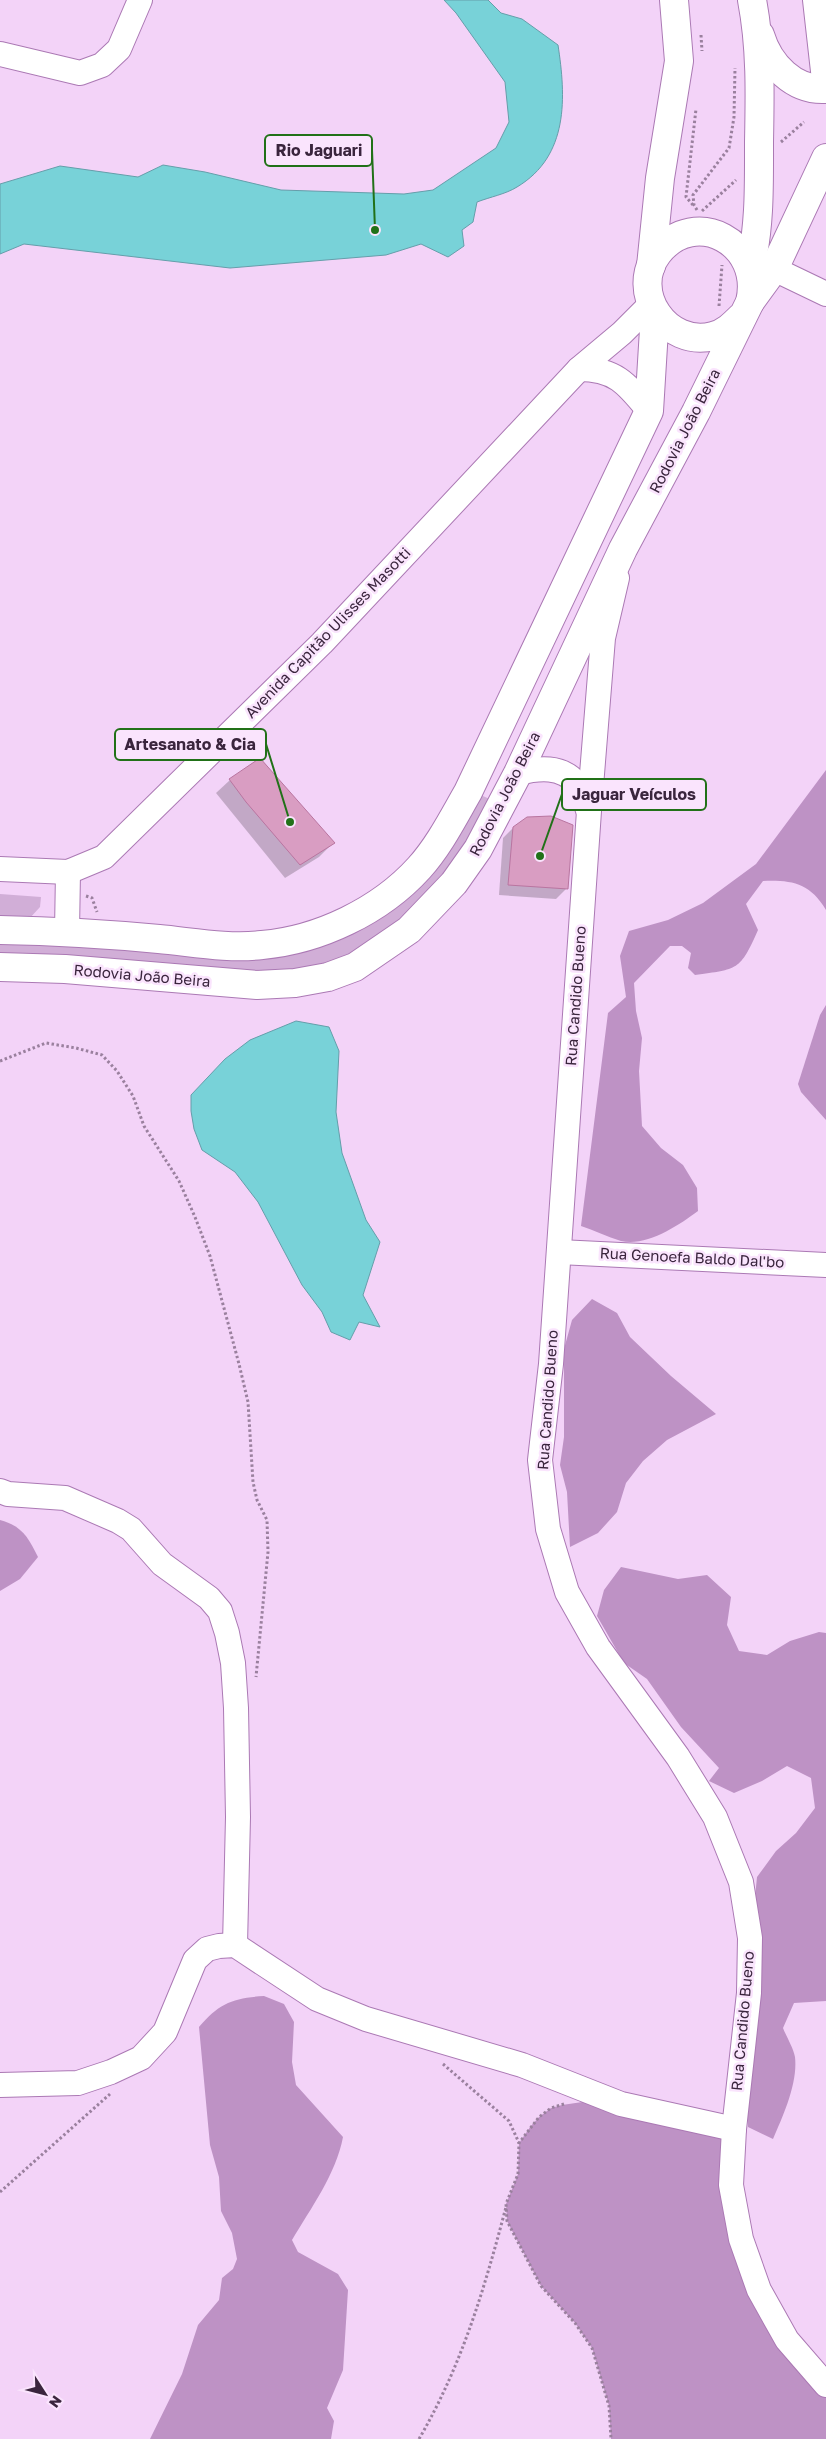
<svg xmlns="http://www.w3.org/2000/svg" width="826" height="2439" viewBox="0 0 826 2439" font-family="'Golos Text',sans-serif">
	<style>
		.green { fill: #d1aed7 }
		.forest { fill: #be92c5 }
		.water { fill: #78d2d8; stroke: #659eaa }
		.shadow { fill: #0003 }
		.building { fill: #d99dc2; stroke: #b975a0 }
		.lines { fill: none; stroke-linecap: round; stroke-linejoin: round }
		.minor-casing { stroke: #ab79b4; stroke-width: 26 }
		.major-casing { stroke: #ab79b4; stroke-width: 30 }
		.path { stroke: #9a809e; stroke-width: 3; stroke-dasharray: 2.5 2.5; stroke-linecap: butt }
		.minor { stroke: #fff; stroke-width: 24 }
		.major { stroke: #fff; stroke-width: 28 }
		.labels { text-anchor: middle; stroke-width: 5; stroke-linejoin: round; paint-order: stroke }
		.street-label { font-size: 15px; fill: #3a253d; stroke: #fae4fd }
		.leader { fill: none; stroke: #217118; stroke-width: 2 }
		.callout-dot { fill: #217118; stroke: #fae4fd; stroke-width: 2 }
		.callout { fill: #fae4fd; stroke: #217118; stroke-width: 2 }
		.callout-label { font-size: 16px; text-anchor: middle; font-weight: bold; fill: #3a253d }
	</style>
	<rect width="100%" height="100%" fill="#f3d3f8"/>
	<g class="green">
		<polygon points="476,793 492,800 481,823 425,899 379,938 335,963 285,974 0,954 0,939 326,941"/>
		<polygon points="0,894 41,897 40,907 29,919 0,919"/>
	</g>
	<g class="forest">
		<path d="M826 770V910C810 883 792 880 763 881L746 904 758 930C740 971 738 969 695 975L688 968 691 953 682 946H670L634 983 636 1011 642 1038 639 1071 642 1126 661 1148 683 1165 697 1188 698 1211C678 1226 646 1247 621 1241 607 1237 594 1230 581 1226L608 1013 626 997 620 956 629 931 668 920 703 903 756 864Z"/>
		<polygon points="826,1005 826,1120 801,1092 798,1084 820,1015"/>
		<polygon points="592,1299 617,1313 630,1337 671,1376 716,1414 667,1440 643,1461 626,1483 617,1512 598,1533 570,1547 567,1492 560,1465 564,1437 564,1349 572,1320"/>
		<path d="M0 1520C22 1526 28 1537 38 1557L20 1579 0 1591Z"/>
		<path d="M621 1567 678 1579 707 1575 731 1597 727 1625 739 1651 767 1655 790 1641 819 1632 826 1633V2001L794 2003 783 2028C786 2036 793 2047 795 2057 798 2083 783 2116 773 2139L748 2127 747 2093 750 2063 757 2035 753 2006 751 1938 757 1877 776 1851 796 1833 815 1808 811 1778 787 1766 762 1781 734 1793 709 1781 719 1768 681 1727 647 1679 624 1663 597 1616 604 1590Z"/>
		<path d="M264 1996 284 2004 294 2022 292 2062 296 2085 343 2137C336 2174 311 2208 292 2240L298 2252 338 2274 348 2290 343 2370 327 2408 334 2421 331 2439H150L182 2374 198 2325 219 2300 222 2278 233 2269 237 2259 232 2233 221 2211 219 2177 210 2145 199 2027C219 2003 233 1998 264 1996Z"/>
		<polygon points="596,2100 734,2129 741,2239 826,2385 826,2439 611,2439 609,2406 592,2348 575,2323 541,2286 507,2221 506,2204 518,2174 519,2143 531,2126 539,2117 551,2108 562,2105"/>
	</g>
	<g class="water">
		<path d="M444 0H488L501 13 522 19 558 45C566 97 569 156 517 187 506 194 490 197 477 202L473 222 462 230 464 246 448 257 421 244 386 255 230 268 24 244 0 254V184L60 166 138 177 163 165 205 172 281 190 404 194 433 190 496 148 509 122 505 82 456 13Z"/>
		<polygon points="296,1021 329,1027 339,1051 336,1112 342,1153 366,1220 380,1242 363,1295 380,1327 359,1322 350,1340 331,1332 322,1312 302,1285 258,1202 235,1172 202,1150 194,1129 191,1111 191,1095 225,1059 250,1040"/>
	</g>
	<g class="shadow">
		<polygon points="230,780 333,843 319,857 285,878 216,793"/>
		<polygon points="513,828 566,889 556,899 499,895 503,838"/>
	</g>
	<g class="building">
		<polygon points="260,758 335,843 300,865 246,802 229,779"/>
		<polygon points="551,816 573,825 568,889 508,885 513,827 527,817"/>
	</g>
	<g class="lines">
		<g class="minor-casing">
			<g id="minor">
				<polyline points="815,0 825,89"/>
				<polyline points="0,54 80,73 102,65 119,49 140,0"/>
				<polyline points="774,269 826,294"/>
				<path d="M579 369C616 369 627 384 649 411"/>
				<polyline points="617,578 603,638 589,811 551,1364 540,1460 548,1529 567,1592 598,1647 678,1757 715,1817 741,1882 750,1938 749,1993 734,2129 731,2185 741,2239 759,2290 787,2340 826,2385"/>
				<path d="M518 773C538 768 562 765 577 784 583 790 585 802 588 810"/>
				<polyline points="0,869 68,872 104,857 322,643 579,369 622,333 651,304"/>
				<polyline points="67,931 68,872"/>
				<polyline points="559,1252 826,1265"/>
				<polyline points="0,1491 8,1494 65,1498 118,1521 131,1529 162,1564 209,1598 220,1611 227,1633 233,1663 236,1708 238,1817 235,1945"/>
				<polyline points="0,2085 78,2083 111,2072 141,2058 165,2032 195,1960 207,1949 219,1946 235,1945 317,1999 366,2019 522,2065 621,2104 734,2129"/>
			</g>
		</g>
		<g class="major-casing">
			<g id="major">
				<path d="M760 35C769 65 794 91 826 89"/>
				<polyline points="651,266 660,178 679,61 674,0"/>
				<path d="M750 268C760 227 759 184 759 142 760 94 761 47 752 0"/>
				<polyline points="750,302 774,269 826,158"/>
				<path d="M0 930C53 931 106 934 159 939 192 942 228 949 262 945 319 940 380 911 419 868 439 846 453 818 468 792L649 411 655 313"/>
				<path d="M0 967 65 969 257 985 295 983 328 977 355 967 409 930 454 883 478 849 518 773 623 549 696 412 750 302C764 243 695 206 658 253 628 292 667 348 713 336 725 333 733 325 741 317"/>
			</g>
		</g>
		<g class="path">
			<polyline points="701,35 702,51"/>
			<polyline points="781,142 804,122"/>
			<polyline points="693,205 686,197 696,109"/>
			<polyline points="697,210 694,205 693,195 729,148 734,117 735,68"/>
			<polyline points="702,211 736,180"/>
			<polyline points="719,306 722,265"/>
			<polyline points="86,896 92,898 97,912"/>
			<polyline points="0,1061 46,1043 76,1048 102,1055 117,1071 133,1096 144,1126 179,1181 195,1217 210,1256 239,1364 248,1402 253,1482 257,1500 267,1520 268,1552 256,1677"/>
			<polyline points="443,2064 509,2121 519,2143"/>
			<polyline points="564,2104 551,2108 539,2117 519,2143 518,2174 506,2204 507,2221 541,2286 575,2323 592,2348 609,2406 611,2439"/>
			<polyline points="0,2192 110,2094"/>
			<path d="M419 2439C462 2365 484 2290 506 2207"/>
		</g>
		<use href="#minor" class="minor"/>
		<use href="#major" class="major"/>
	</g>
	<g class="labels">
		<g class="street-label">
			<text transform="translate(685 431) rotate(-63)" y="5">Rodovia João Beira</text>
			<text transform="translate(328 633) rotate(-46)" y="5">Avenida Capitão Ulisses Masotti</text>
			<text transform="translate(505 794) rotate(-63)" y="5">Rodovia João Beira</text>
			<text transform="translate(142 976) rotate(5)" y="5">Rodovia João Beira</text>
			<text transform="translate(576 996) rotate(-86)" y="5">Rua Candido Bueno</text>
			<text transform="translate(692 1258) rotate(3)" y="5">Rua Genoefa Baldo Dal'bo</text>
			<text transform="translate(548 1400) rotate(-86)" y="5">Rua Candido Bueno</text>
			<text transform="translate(743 2021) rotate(-85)" y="5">Rua Candido Bueno</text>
		</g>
	</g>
	<path class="leader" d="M375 230L372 150M290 822L266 744M540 856L562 794"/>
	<g class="callout-dot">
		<circle cx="375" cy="230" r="5"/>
		<circle cx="290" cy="822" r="5"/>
		<circle cx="540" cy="856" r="5"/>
	</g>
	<g class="callout">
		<rect x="265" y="135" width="107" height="31" rx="5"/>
		<rect x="115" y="729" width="151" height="31" rx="5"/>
		<rect x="562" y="779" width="144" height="31" rx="5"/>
	</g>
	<g class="callout-label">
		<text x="319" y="156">Rio Jaguari</text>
		<text x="190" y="750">Artesanato &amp; Cia</text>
		<text x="634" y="800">Jaguar Veículos</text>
	</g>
	<g transform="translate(45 2394) rotate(126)" stroke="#fae4fd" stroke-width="4" paint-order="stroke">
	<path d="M0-4L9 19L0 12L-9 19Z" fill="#3a253d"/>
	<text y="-8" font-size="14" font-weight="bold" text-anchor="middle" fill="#3a253d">N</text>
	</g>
</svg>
